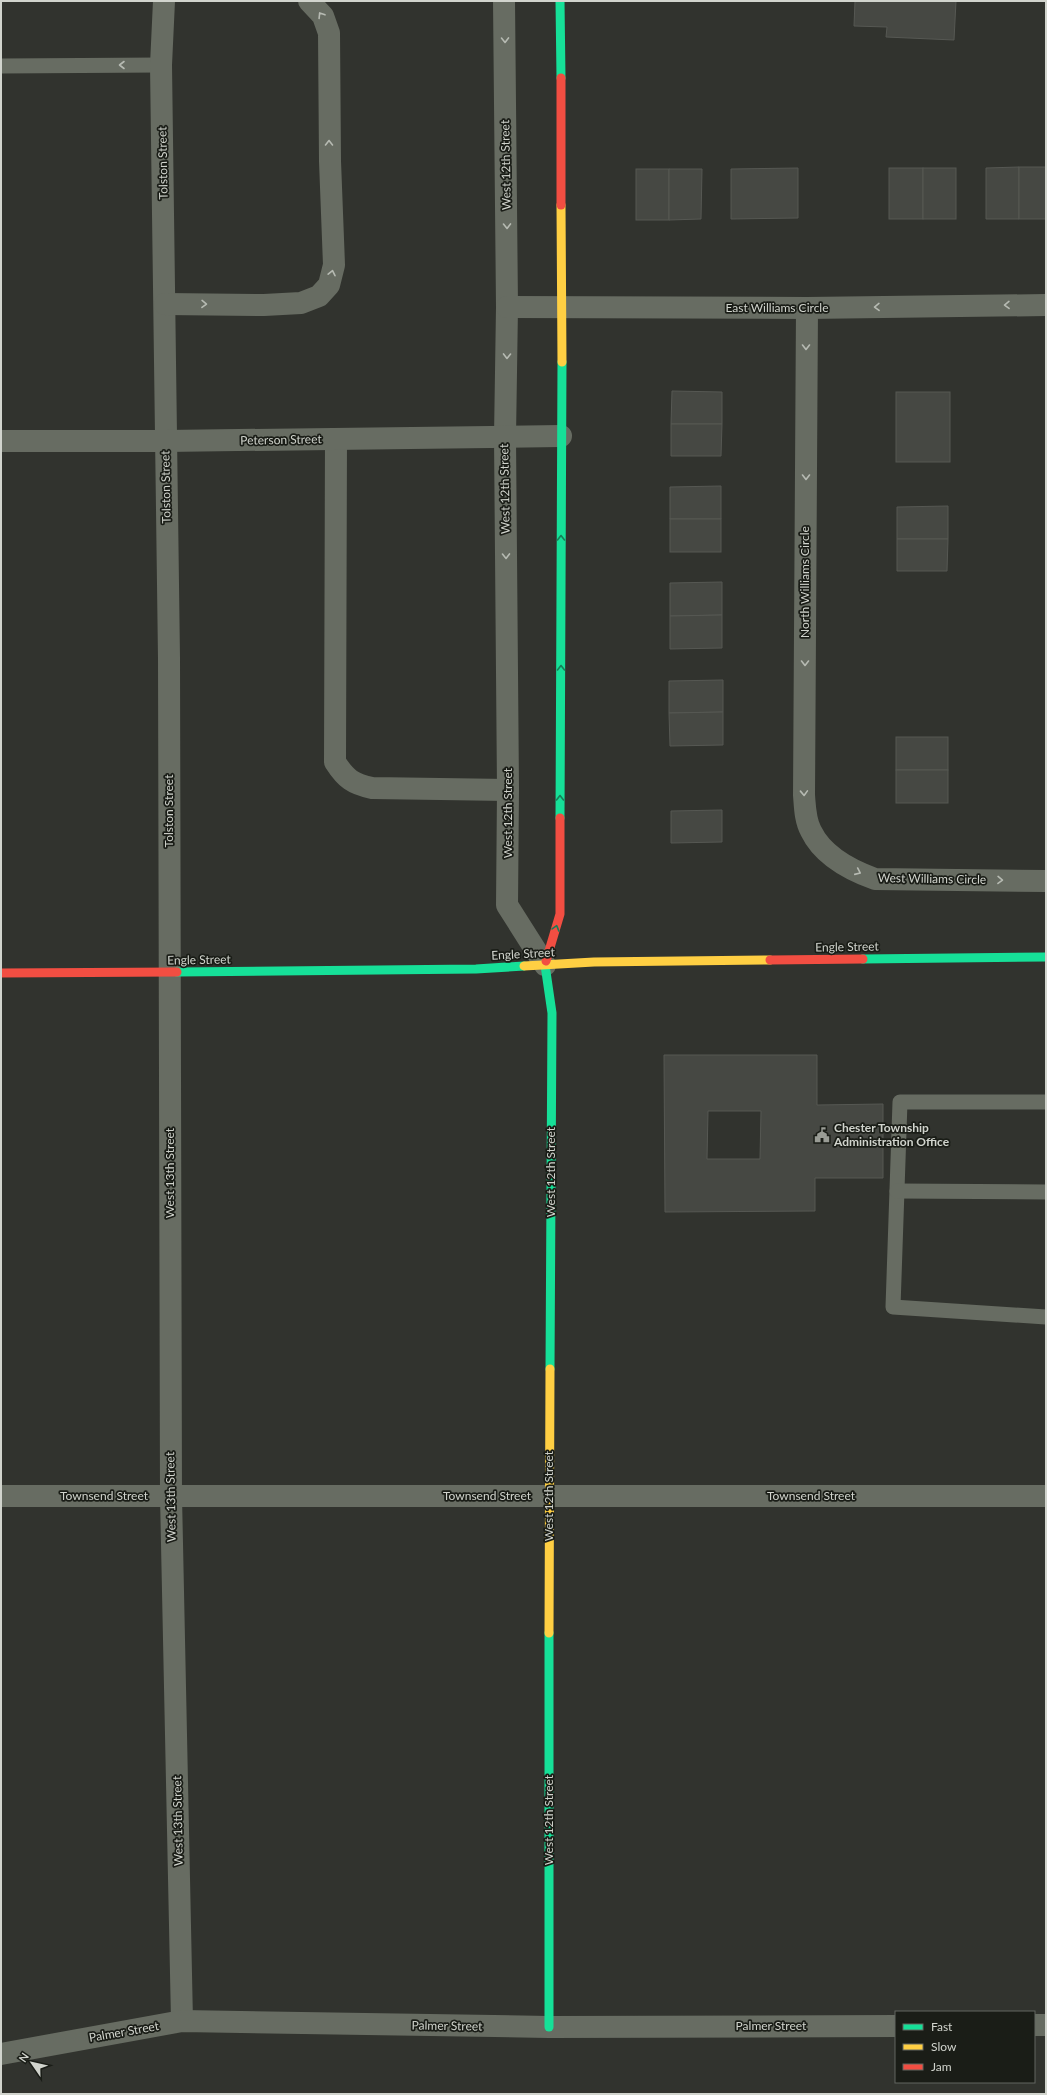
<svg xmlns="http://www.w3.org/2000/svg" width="1047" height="2095" viewBox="0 0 1047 2095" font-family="Lato,sans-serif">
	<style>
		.building { fill: #464843; stroke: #565853; fill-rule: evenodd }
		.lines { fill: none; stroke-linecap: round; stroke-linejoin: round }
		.lane { stroke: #676c62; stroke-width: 15 }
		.street { stroke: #676c62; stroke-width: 22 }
		.fast { stroke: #16e098; stroke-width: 9 }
		.slow { stroke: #ffcf43; stroke-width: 9 }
		.jam { stroke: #f24e42; stroke-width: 9 }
		.oneway { stroke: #b6bab2 }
		.oneway2 { stroke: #187e58 }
		.labels { text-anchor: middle; stroke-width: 3.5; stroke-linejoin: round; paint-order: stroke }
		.street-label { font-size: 12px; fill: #d1d4cd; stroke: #1a1d17 }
		.poi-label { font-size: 12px; font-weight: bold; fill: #d1d4cd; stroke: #1a1d17; text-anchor: start }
	</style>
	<rect width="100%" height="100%" fill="#31332e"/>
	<g class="building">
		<polygon points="855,1 956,1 954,40 886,37 887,27 854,26"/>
		<polygon points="1019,167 1019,219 986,219 986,168"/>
		<rect x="1019" y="167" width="27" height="52"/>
		<polygon points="798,168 798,218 731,219 731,169"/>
		<rect x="889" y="168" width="34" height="51"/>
		<rect x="923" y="168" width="33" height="51"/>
		<rect x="636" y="169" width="33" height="51"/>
		<polygon points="669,169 702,169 701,219 669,220"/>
		<polygon points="672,391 722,392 722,424 671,424"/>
		<rect x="896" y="392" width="54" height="70"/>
		<polygon points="671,424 722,424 721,456 671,456"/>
		<polygon points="721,486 721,519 670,519 670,487"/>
		<polygon points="948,506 948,539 897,539 897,507"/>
		<rect x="670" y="519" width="51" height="33"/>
		<polygon points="897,539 948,539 947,571 897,571"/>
		<polygon points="722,582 722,615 670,616 670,583"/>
		<polygon points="722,615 722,648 670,649 670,616"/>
		<polygon points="723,680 723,712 669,713 669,681"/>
		<polygon points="723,712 723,745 670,746 669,713"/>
		<rect x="896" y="737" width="52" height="33"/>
		<rect x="896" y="770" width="52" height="33"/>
		<polygon points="722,810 722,842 671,843 671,811"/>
		<path d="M664 1055H817V1105L883 1104V1178H815V1211L665 1212ZM708 1111H761L760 1159H707Z"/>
	</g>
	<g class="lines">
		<g class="lane">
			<polyline points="1,66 161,65"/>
			<polyline points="1046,1102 900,1102 893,1307 1046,1317"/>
			<polyline points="897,1191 1046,1192"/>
		</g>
		<g class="street">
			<polyline points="164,1 161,65 169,658 171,1496 182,2021"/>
			<polyline points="504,1 507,307 505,437 508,790 507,905 545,965"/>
			<polyline points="165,304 264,305 301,303 319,296 329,285 334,265 330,161 329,33 323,16 309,1"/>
			<polyline points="507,307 807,308 1046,305"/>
			<path d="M807 308 804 795C805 807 805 820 811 831 823 856 850 870 875 879L1046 881"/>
			<path d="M336 439 335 762C346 779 353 784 372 788L508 790"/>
			<polyline points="1,441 166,441 561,436"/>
			<polyline points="1,1496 1046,1496"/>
			<polyline points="1034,2025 1046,2025"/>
			<polyline points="1,2054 182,2021 549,2027 896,2026"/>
		</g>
		<g class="fast">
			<polyline points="560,1 561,78"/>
			<polyline points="560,818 562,362"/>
			<polyline points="863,959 1046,957"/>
			<polyline points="546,961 545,965 552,1013 550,1369"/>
			<polyline points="177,972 476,969 524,966"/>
			<polyline points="549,1633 549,2027"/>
		</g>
		<g class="slow">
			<polyline points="561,205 562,362"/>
			<polyline points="524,966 594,962 770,960"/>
			<polyline points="549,1633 550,1369"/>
		</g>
		<g class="jam">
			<polyline points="561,78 561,205"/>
			<polyline points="770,960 863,959"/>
			<polyline points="546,961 560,914 560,818"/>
			<polyline points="1,973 177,972"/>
		</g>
	</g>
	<defs><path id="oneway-chevron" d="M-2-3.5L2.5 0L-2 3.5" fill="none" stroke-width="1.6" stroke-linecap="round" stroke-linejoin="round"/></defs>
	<g class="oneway">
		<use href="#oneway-chevron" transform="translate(321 15) rotate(-122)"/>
		<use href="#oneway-chevron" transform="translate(505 40) rotate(89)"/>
		<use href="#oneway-chevron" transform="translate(122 65) rotate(180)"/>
		<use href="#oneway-chevron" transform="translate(329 143) rotate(-90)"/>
		<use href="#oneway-chevron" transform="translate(507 226) rotate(89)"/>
		<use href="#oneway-chevron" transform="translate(332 273) rotate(-78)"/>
		<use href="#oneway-chevron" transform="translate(204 304) rotate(1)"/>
		<use href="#oneway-chevron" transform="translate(1007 305) rotate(179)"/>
		<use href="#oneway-chevron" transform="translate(877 307) rotate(179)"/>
		<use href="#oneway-chevron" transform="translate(806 347) rotate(90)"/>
		<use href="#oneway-chevron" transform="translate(507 356) rotate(91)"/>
		<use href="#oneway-chevron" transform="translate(806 477) rotate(90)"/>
		<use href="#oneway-chevron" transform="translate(506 556) rotate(89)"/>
		<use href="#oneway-chevron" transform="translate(805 663) rotate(90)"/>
		<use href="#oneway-chevron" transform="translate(804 793) rotate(88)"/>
		<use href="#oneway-chevron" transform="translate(858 872) rotate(24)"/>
		<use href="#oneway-chevron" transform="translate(1000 880) rotate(1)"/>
	</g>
	<g class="oneway2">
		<use href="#oneway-chevron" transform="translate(561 538) rotate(-90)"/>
		<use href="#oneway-chevron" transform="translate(561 668) rotate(-90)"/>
		<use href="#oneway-chevron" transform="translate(560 798) rotate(-90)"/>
		<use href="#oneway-chevron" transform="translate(556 928) rotate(-74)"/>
	</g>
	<defs>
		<g id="civic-bare" transform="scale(1.2)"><path d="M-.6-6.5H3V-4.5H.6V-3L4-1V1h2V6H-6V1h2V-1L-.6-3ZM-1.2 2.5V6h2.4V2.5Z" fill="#999c95" stroke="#1a1d17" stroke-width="2.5" paint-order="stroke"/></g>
	</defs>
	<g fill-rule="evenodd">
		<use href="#civic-bare" x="822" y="1135"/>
	</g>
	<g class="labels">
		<g class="street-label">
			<text transform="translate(163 163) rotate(-91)" y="4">Tolston Street</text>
			<text transform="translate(506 165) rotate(-91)" y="4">West 12th Street</text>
			<text x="777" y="312">East Williams Circle</text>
			<text transform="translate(281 440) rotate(-1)" y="4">Peterson Street</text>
			<text transform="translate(166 487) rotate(-91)" y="4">Tolston Street</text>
			<text transform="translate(505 489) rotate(-91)" y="4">West 12th Street</text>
			<text transform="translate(805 582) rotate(-90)" y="4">North Williams Circle</text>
			<text transform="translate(169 811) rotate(-90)" y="4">Tolston Street</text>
			<text transform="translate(508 813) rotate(-90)" y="4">West 12th Street</text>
			<text transform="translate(932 879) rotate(1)" y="4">West Williams Circle</text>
			<text transform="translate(847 947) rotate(-1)" y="4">Engle Street</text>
			<text transform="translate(523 954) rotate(-3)" y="4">Engle Street</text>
			<text transform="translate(199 960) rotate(-1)" y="4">Engle Street</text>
			<text transform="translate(551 1172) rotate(-90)" y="4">West 12th Street</text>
			<text transform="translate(170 1173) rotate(-90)" y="4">West 13th Street</text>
			<text x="104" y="1500">Townsend Street</text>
			<text x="487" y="1500">Townsend Street</text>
			<text transform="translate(549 1496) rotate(-90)" y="4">West 12th Street</text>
			<text x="811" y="1500">Townsend Street</text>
			<text transform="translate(171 1497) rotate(-91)" y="4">West 13th Street</text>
			<text transform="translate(549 1820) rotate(-90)" y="4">West 12th Street</text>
			<text transform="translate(178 1821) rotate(-91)" y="4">West 13th Street</text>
			<text transform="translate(447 2026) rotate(1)" y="4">Palmer Street</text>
			<text x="771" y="2030">Palmer Street</text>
			<text transform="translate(124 2032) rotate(-10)" y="4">Palmer Street</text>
		</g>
		<g class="poi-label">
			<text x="834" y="1132">Chester Township<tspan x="834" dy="14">Administration Office</tspan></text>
		</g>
	</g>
	<rect width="1047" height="2095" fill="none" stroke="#d1d4cd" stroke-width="4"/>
	<rect x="895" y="2011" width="140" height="72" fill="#1a1d17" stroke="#636660"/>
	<rect x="903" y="2024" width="20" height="6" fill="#16e098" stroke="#636660"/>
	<text x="931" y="2031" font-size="12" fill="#d1d4cd">Fast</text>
	<rect x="903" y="2044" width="20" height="6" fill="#ffcf43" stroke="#636660"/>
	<text x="931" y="2051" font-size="12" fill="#d1d4cd">Slow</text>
	<rect x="903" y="2064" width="20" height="6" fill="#f24e42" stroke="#636660"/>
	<text x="931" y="2071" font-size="12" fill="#d1d4cd">Jam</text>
	<g transform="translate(32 2063) rotate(304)" stroke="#1a1d17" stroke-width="3" paint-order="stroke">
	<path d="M0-3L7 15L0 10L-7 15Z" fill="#d1d4cd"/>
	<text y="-6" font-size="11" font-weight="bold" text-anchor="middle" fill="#d1d4cd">N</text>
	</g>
</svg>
